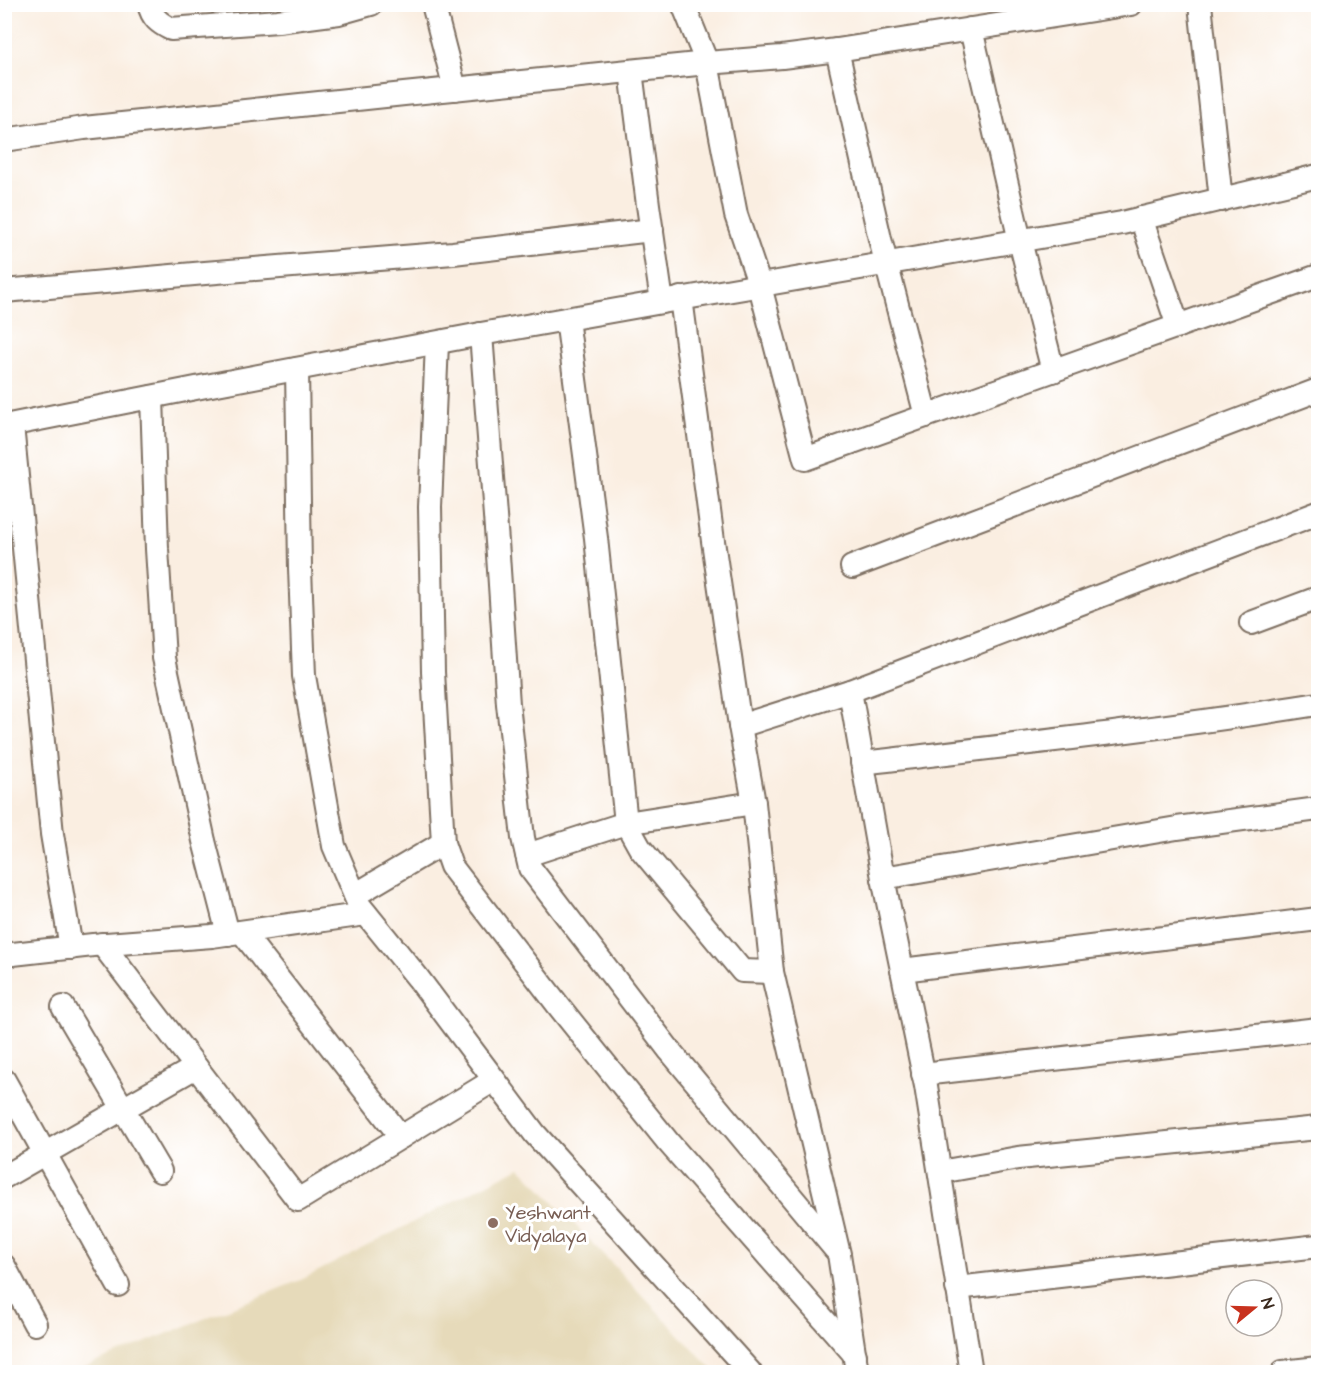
<svg xmlns="http://www.w3.org/2000/svg" width="1323" height="1377" viewBox="0 0 1323 1377" font-family="'Architects Daughter',sans-serif">
	<style>
		.built { fill: #e6daba }
		.lines { fill: none; stroke-linecap: round; stroke-linejoin: round }
		.minor-casing { stroke: #7e6f62; stroke-width: 26 }
		.minor { stroke: #fff; stroke-width: 22 }
		.education-dot { fill: #8d6e63; stroke: #fff; stroke-width: 2 }
		.labels { text-anchor: middle; stroke-width: 6; stroke-linejoin: round; paint-order: stroke }
		.education-label { font-size: 20px; fill: #785e54; stroke: #fff; text-anchor: start }
	</style>
	<rect width="100%" height="100%" fill="#fff"/>
	<filter id="ink" filterUnits="userSpaceOnUse"><feTurbulence type="fractalNoise" baseFrequency=".0167" numOctaves="2"/><feDisplacementMap in="SourceGraphic" scale="12" xChannelSelector="R" yChannelSelector="G"/><feConvolveMatrix kernelMatrix="1 2 1 2 8 2 1 2 1" color-interpolation-filters="sRGB"/></filter>
	<filter id="wash" filterUnits="userSpaceOnUse"><feTurbulence type="fractalNoise" baseFrequency=".008" numOctaves="4" result="noise"/><feDisplacementMap in="SourceGraphic" scale="24" xChannelSelector="R" yChannelSelector="G"/><feGaussianBlur stdDeviation="1.35" result="paint"/><feColorMatrix in="noise" values="0 0 0 0 0 0 0 0 0 0 0 0 0 0 0 0 0 1.4 0 .05"/><feComposite in="paint" operator="in"/></filter>
	<g filter="url(#wash)">
		<rect width="100%" height="100%" fill="#faeee1"/>
		<polygon class="built" points="520,1167 715,1372 72,1372 303,1279"/>
	</g>
	<g filter="url(#ink)">
		<g class="lines">
			<g class="minor-casing">
				<g id="minor">
					<path d="M149 4C152 18 159 23 171 29L278 21 339 13 371 4"/>
					<polyline points="433,4 455,89"/>
					<polyline points="683,4 707,63 736,215 760,286 805,459 1318,276"/>
					<polyline points="1200,4 1221,200"/>
					<polyline points="971,29 1020,241 1053,371"/>
					<polyline points="837,50 880,239 926,416"/>
					<polyline points="631,71 648,205 662,302"/>
					<polyline points="4,140 84,128 404,94 707,63 782,57 837,50 1131,4"/>
					<polyline points="1141,218 1178,326"/>
					<polyline points="4,291 205,273 453,253 652,230"/>
					<polyline points="681,298 713,541 740,726 754,803 772,972 839,1254 857,1372"/>
					<polyline points="567,319 596,538 626,823 640,848 742,971 772,972"/>
					<polyline points="481,334 498,555 508,704 523,838 530,868 670,1051 835,1249"/>
					<polyline points="437,343 430,507 433,672 443,843 451,866 561,1009 668,1142 855,1355"/>
					<polyline points="297,369 300,568 304,676 334,846 359,905 418,978 535,1134 750,1372"/>
					<polyline points="152,397 157,549 164,658 204,841 228,934"/>
					<polyline points="12,425 52,834 71,948"/>
					<polyline points="4,426 206,386 481,334 662,302 1122,223 1318,176"/>
					<polyline points="852,567 1318,390"/>
					<polyline points="1251,623 1318,598"/>
					<polyline points="850,691 883,878 926,1086 971,1372"/>
					<polyline points="740,726 850,691 1318,513"/>
					<path d="M862 763C1014 745 1167 728 1318 704"/>
					<polyline points="527,855 626,823 754,803"/>
					<polyline points="883,878 1177,828 1318,809"/>
					<polyline points="355,895 443,843"/>
					<polyline points="242,932 401,1137"/>
					<polyline points="102,944 298,1200 494,1080"/>
					<polyline points="4,955 93,945 212,936 366,914"/>
					<polyline points="902,970 1318,919"/>
					<polyline points="63,1007 160,1171"/>
					<polyline points="923,1074 1318,1029"/>
					<polyline points="4,1080 118,1285"/>
					<polyline points="940,1172 1018,1158 1318,1128"/>
					<polyline points="4,1177 196,1067"/>
					<polyline points="4,1266 35,1324"/>
					<polyline points="957,1288 1318,1246"/>
					<polyline points="1283,1372 1318,1368"/>
				</g>
			</g>
			<use href="#minor" class="minor"/>
		</g>
	</g>
	<circle class="education-dot" cx="493" cy="1223" r="6"/>
	<g class="labels">
		<g class="education-label">
			<text x="505" y="1219">Yeshwant<tspan x="505" dy="23">Vidyalaya</tspan></text>
		</g>
	</g>
	<rect width="1323" height="1377" fill="none" stroke="#fff" stroke-width="24"/>
	<g transform="translate(1254 1308) rotate(71)"><circle r="28" fill="#ffffff" stroke="#b1aaa5" stroke-width="1.5"/>
	<path d="M0-4.5L10 22L0 15L-10 22Z" fill="#c8321e"/>
	<text y="-9" font-size="16" font-weight="bold" text-anchor="middle" fill="#3b2a1e">N</text>
	</g>
</svg>
